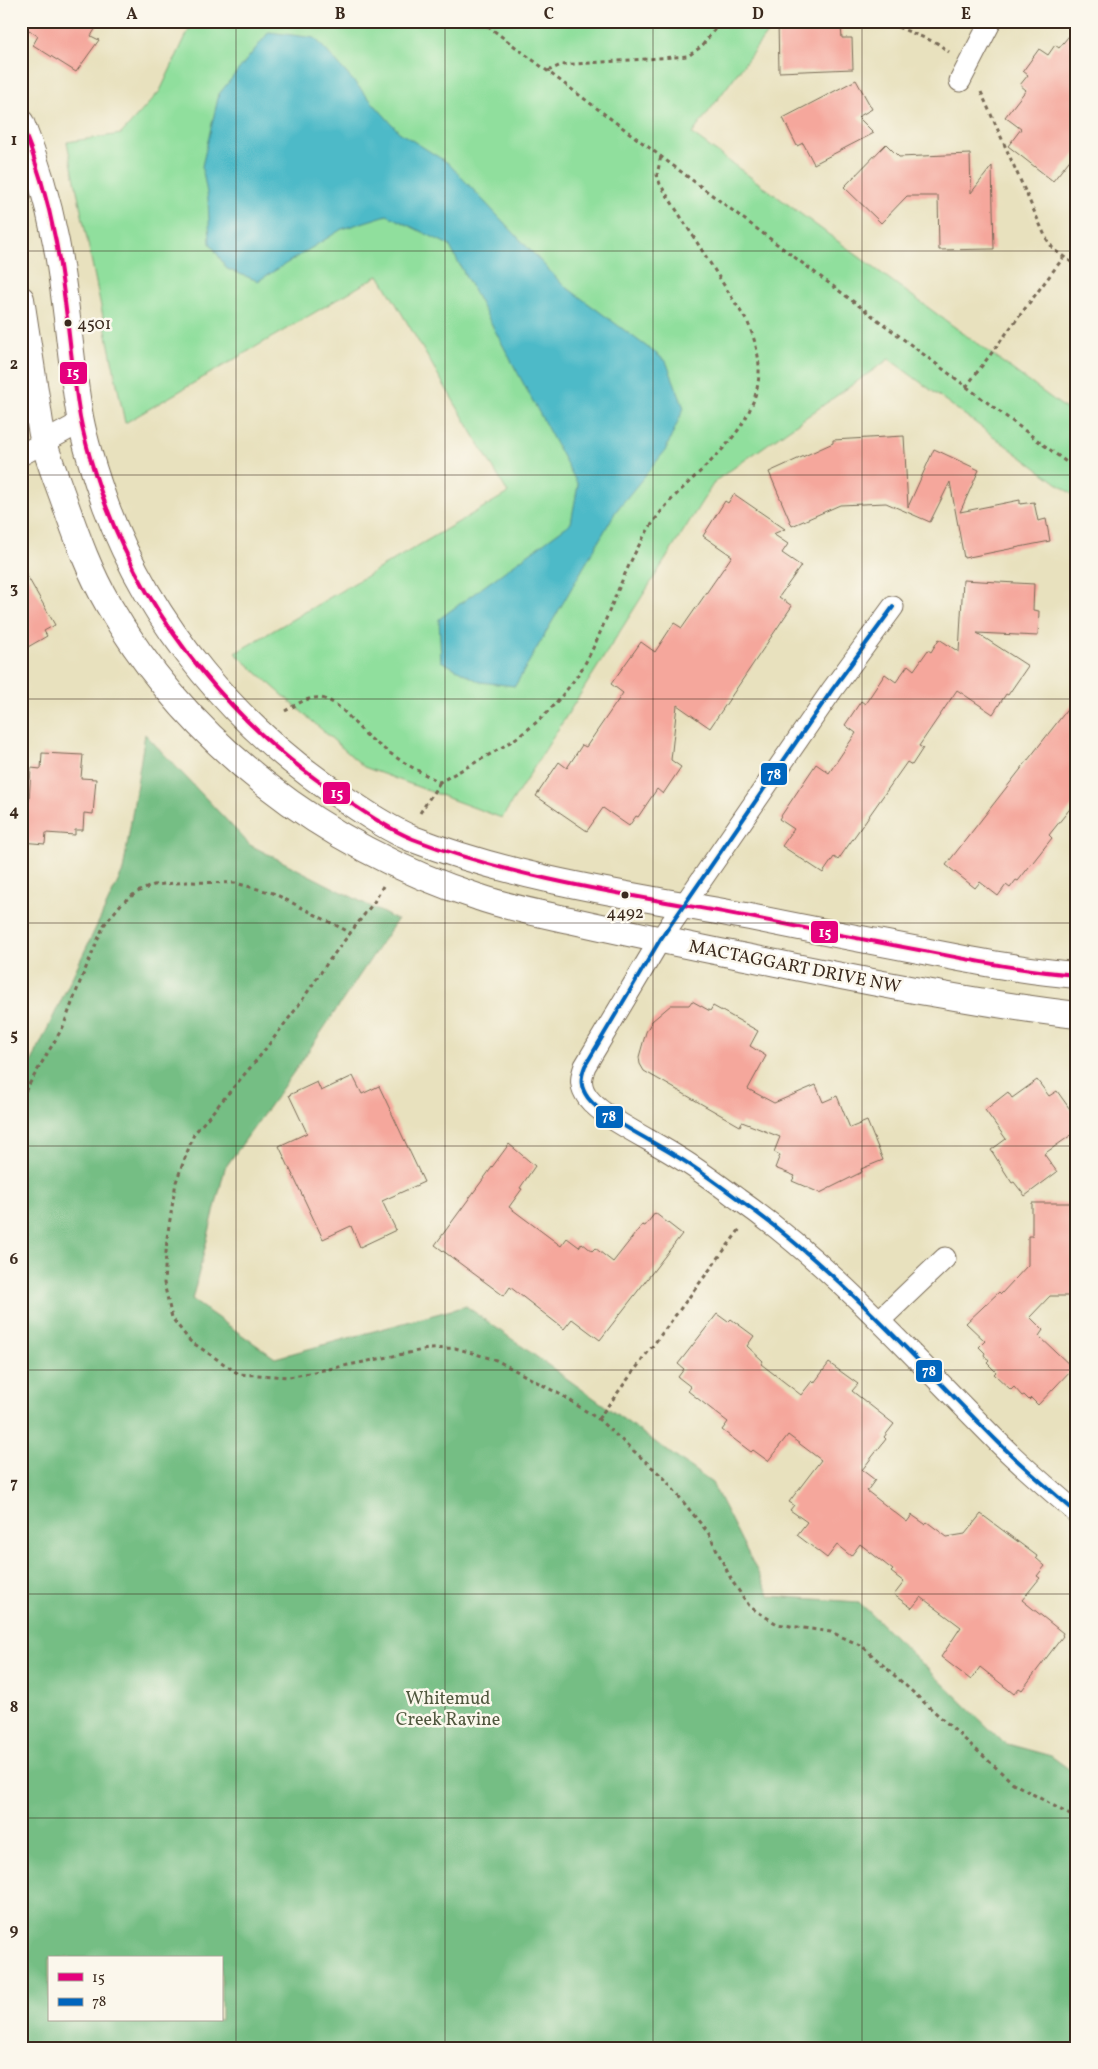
<svg xmlns="http://www.w3.org/2000/svg" width="1098" height="2069" viewBox="0 0 1098 2069" font-family="Vollkorn,serif">
	<style>
		.green { fill: #90df9d; stroke: #66845e }
		.forest { fill: #74be84; stroke: #587451; fill-rule: evenodd }
		.water { fill: #4dbac8; stroke: #447273 }
		.building { fill: #f5a79c }
		.lines { fill: none; stroke-linecap: round; stroke-linejoin: round }
		.minor-casing { stroke: #786a56; stroke-width: 23 }
		.tertiary-casing { stroke: #786a56; stroke-width: 28 }
		.path { stroke: #786a56; stroke-width: 3; stroke-dasharray: 4 4; stroke-linecap: butt }
		.minor { stroke: #fff; stroke-width: 21 }
		.tertiary { stroke: #fff; stroke-width: 26 }
		.bus-1-casing { stroke: #fbf7ec; stroke-width: 8 }
		.bus-2-casing { stroke: #fbf7ec; stroke-width: 8 }
		.bus-1 { stroke: #e5007d; stroke-width: 4 }
		.bus-2 { stroke: #0065bd; stroke-width: 4 }
		.grid { fill: none; stroke: #3b2a1e; stroke-width: 1; stroke-opacity: 0.55 }
		.bus-dot { fill: #3b2a1e; stroke: #fbf7ec; stroke-width: 2 }
		.labels { text-anchor: middle; stroke-width: 5; stroke-linejoin: round; paint-order: stroke }
		.bus-label { font-size: 17px; fill: #3b2a1e; stroke: #fbf7ec; text-anchor: start }
		.street-label { font-size: 18px; fill: #3b2a1e; stroke: #fbf7ec }
		.park-label { font-size: 18px; fill: #50573e; stroke: #fbf7ec }
		.line-badge { stroke: #fbf7ec; stroke-width: 2 }
		.badge-label { font-size: 14px; text-anchor: middle; font-weight: bold; fill: #fff }
		.neatline { fill: none; stroke: #3b2a1e; stroke-width: 2 }
		.grid-label { font-size: 16px; text-anchor: middle; font-weight: bold; fill: #3b2a1e }
	</style>
	<rect width="100%" height="100%" fill="#fbf7ec"/>
	<filter id="ink" filterUnits="userSpaceOnUse"><feTurbulence type="fractalNoise" baseFrequency=".02" numOctaves="2"/><feDisplacementMap in="SourceGraphic" scale="10" xChannelSelector="R" yChannelSelector="G"/><feConvolveMatrix kernelMatrix="1 2 1 2 8 2 1 2 1" color-interpolation-filters="sRGB"/></filter>
	<filter id="wash" filterUnits="userSpaceOnUse"><feTurbulence type="fractalNoise" baseFrequency=".0096" numOctaves="4" result="noise"/><feDisplacementMap in="SourceGraphic" scale="20" xChannelSelector="R" yChannelSelector="G"/><feGaussianBlur stdDeviation="1.12" result="paint"/><feColorMatrix in="noise" values="0 0 0 0 0 0 0 0 0 0 0 0 0 0 0 0 0 1.4 0 .05"/><feComposite in="paint" operator="in"/></filter>
	<g filter="url(#wash)">
		<rect width="100%" height="100%" fill="#e8e1be"/>
		<polygon class="green" points="193,21 776,21 692,134 1077,417 1077,498 889,359 715,481 502,818 364,767 235,653 508,493 379,275 125,423 67,142 121,134 160,91"/>
		<path class="forest" d="M145 734 250 845 397 920 301 1062 225 1168 192 1300 275 1358 466 1306 712 1483 770 1596 859 1602 1004 1743 1051 1756 1077 1775V2048H21V1084L123 871ZM49 1958H221V2020H49Z"/>
		<polygon class="water" points="269,32 315,38 399,132 448,163 562,284 666,361 684,408 665,451 616,511 515,686 480,682 441,661 439,619 571,523 578,485 449,245 387,215 342,229 258,281 227,269 210,243 208,199 202,166 219,94"/>
		<g id="blocks">
			<g class="building">
				<polygon points="21,21 100,21 91,36 99,40 76,72 33,45 38,36 21,25"/>
				<polygon points="778,21 835,21 835,27 841,27 842,38 852,38 853,69 779,72"/>
				<polygon points="1077,26 1077,151 1053,181 1008,146 1021,129 1005,117 1026,90 1020,85 1028,75 1023,71 1039,49 1048,55 1055,45 1059,48"/>
				<polygon points="856,80 872,109 858,117 874,133 814,164 803,143 797,146 783,118"/>
				<polygon points="886,144 899,157 970,154 971,193 992,166 994,249 939,250 938,196 907,196 881,223 844,187"/>
				<polygon points="904,436 908,507 934,449 979,470 960,512 1020,500 1020,504 1034,502 1038,521 1046,519 1050,541 964,558 950,482 930,522 886,503 840,505 792,526 769,472 833,443 833,440"/>
				<polygon points="734,494 785,529 773,534 788,544 782,553 801,566 779,597 792,606 710,728 677,705 671,760 681,767 663,794 657,789 638,817 636,816 629,826 603,808 587,831 536,796 559,762 567,768 582,745 586,747 623,693 611,684 641,642 655,652 674,623 682,628 732,556 703,536 725,501 728,503"/>
				<polygon points="21,565 55,625 44,631 47,636 21,651"/>
				<polygon points="963,580 1034,584 1033,610 1039,611 1038,636 977,633 1028,666 1008,695 1006,694 993,714 957,690 919,746 923,748 912,765 907,762 838,860 834,857 823,873 782,846 794,829 779,819 816,764 829,773 856,733 845,725 861,701 865,704 885,674 896,682 908,665 914,670 928,650 931,652 939,639 959,652"/>
				<polygon points="1077,697 1077,800 1049,835 1052,838 1018,881 1016,880 1010,888 1006,885 998,896 980,882 975,888 946,865"/>
				<polygon points="42,753 83,755 81,778 96,779 93,814 84,813 83,830 75,830 75,835 46,833 45,844 21,842 21,800 29,801 31,768 41,769"/>
				<polygon points="692,1001 710,1011 713,1006 758,1031 750,1046 766,1056 748,1089 774,1103 816,1085 823,1102 837,1096 850,1128 867,1121 883,1160 861,1169 862,1172 820,1193 792,1181 795,1176 775,1168 780,1155 774,1152 780,1137 742,1122 740,1126 644,1071 640,1064 639,1057 646,1032 652,1021 671,1005 689,1005"/>
				<polygon points="353,1076 362,1094 379,1086 424,1182 382,1201 396,1230 360,1247 351,1226 323,1239 279,1146 307,1133 289,1095 317,1082 321,1091"/>
				<polygon points="1037,1080 1049,1096 1057,1091 1077,1119 1077,1131 1044,1154 1057,1172 1025,1196 1014,1182 1012,1183 991,1150 1006,1139 985,1110 1008,1092 1012,1098"/>
				<polygon points="509,1144 535,1166 520,1188 522,1189 509,1207 561,1246 567,1238 579,1247 582,1243 592,1251 595,1248 613,1262 642,1225 645,1226 655,1213 682,1234 600,1340 572,1319 564,1329 510,1287 504,1296 435,1245"/>
				<polygon points="1032,1203 1077,1203 1077,1296 1050,1296 1030,1317 1043,1330 1039,1336 1073,1368 1038,1405 1031,1398 1029,1400 1024,1395 1022,1396 1014,1387 1011,1390 994,1374 996,1372 987,1363 989,1361 984,1355 985,1353 979,1347 985,1341 966,1323 999,1292 1001,1294 1028,1265 1028,1236 1032,1236"/>
				<polygon points="717,1314 728,1322 731,1319 754,1336 747,1346 763,1361 761,1364 801,1395 812,1381 814,1383 829,1363 858,1384 852,1391 894,1424 884,1437 886,1439 862,1470 875,1480 867,1491 907,1522 912,1515 925,1524 927,1522 947,1537 965,1534 981,1514 1037,1556 1036,1558 1045,1566 1037,1576 1040,1578 1022,1600 1063,1633 1062,1635 1063,1636 1022,1690 1019,1688 1014,1694 980,1667 971,1680 941,1657 961,1627 921,1597 912,1608 894,1595 904,1582 891,1572 893,1570 860,1544 851,1556 837,1545 827,1558 797,1535 807,1522 790,1510 794,1505 789,1502 821,1460 788,1435 768,1461 753,1450 751,1452 722,1430 728,1422 688,1391 691,1387 678,1377 684,1369 678,1364"/>
			</g>
		</g>
	</g>
	<g filter="url(#ink)">
		<use href="#blocks" fill-opacity="0" stroke="#786a56" stroke-width="1"/>
		<g class="lines">
			<g class="minor-casing">
				<g id="minor">
					<polyline points="960,81 991,21"/>
					<polyline points="21,455 81,422"/>
					<path d="M893 607 832 690 660 940 585 1066C580 1079 580 1087 588 1098 603 1118 653 1141 676 1156 698 1169 718 1184 738 1199 836 1268 914 1358 998 1442 1023 1467 1050 1490 1077 1513"/>
					<polyline points="880,1320 945,1258"/>
				</g>
			</g>
			<g class="tertiary-casing">
				<g id="tertiary">
					<path d="M21 123C37 162 48 201 56 242 67 300 70 359 80 417 85 443 97 481 106 506 151 626 239 731 346 800 367 814 389 829 413 839 521 881 637 896 750 917 808 929 866 940 924 951 975 961 1025 971 1077 975"/>
					<path d="M21 299C26 332 31 364 36 397 39 413 40 431 45 446 51 466 59 486 66 506 78 540 90 573 108 604 189 744 324 847 478 897 509 908 542 914 574 921 623 932 671 942 720 952 839 975 957 1001 1077 1015"/>
				</g>
			</g>
			<g class="path">
				<polyline points="481,21 1077,470"/>
				<polyline points="883,21 937,43 949,52"/>
				<polyline points="548,71 561,65 688,56 701,47 721,21"/>
				<polyline points="981,92 1046,238 1054,250 1077,266"/>
				<polyline points="966,387 1063,258"/>
				<path d="M285 711C296 705 308 696 321 698 342 702 355 727 371 739 392 756 415 770 440 782 478 760 520 742 550 709 564 694 578 677 588 658 614 608 628 550 665 507 693 474 734 448 751 407 764 376 760 352 748 323L660 184 657 175 661 156"/>
				<polyline points="420,813 440,782"/>
				<polyline points="383,886 374,902 328,962 296,1009 260,1056 194,1134 176,1182 167,1238 164,1283 172,1318 190,1341 239,1374 289,1377 428,1349 455,1348 496,1360 563,1396 598,1419 664,1478 709,1534 732,1581 750,1607 777,1624 831,1632 862,1646 1013,1783 1077,1819"/>
				<polyline points="21,1098 63,1027 80,982 104,925 122,903 137,892 154,885 187,882 235,883 273,893 351,933"/>
				<polyline points="598,1419 740,1229"/>
			</g>
			<use href="#minor" class="minor"/>
			<use href="#tertiary" class="tertiary"/>
			<g class="bus-1-casing">
				<path id="bus-1" d="M21 123C37 162 48 201 56 242 67 300 70 359 80 417 85 443 97 481 106 506 151 626 239 731 346 800 367 814 389 829 413 839 521 881 637 896 750 917 808 929 866 940 924 951 975 961 1025 971 1077 975"/>
			</g>
			<g class="bus-2-casing">
				<path id="bus-2" d="M893 607 832 690 660 940 585 1066C580 1079 580 1087 588 1098 603 1118 653 1141 676 1156 698 1169 718 1184 738 1199 836 1268 914 1358 998 1442 1023 1467 1050 1490 1077 1513"/>
			</g>
			<use href="#bus-1" class="bus-1"/>
			<use href="#bus-2" class="bus-2"/>
		</g>
	</g>
	<path class="grid" d="M236 21V2048M445 21V2048M653 21V2048M862 21V2048M21 251H1077M21 475H1077M21 699H1077M21 923H1077M21 1146H1077M21 1370H1077M21 1594H1077M21 1818H1077"/>
	<g class="bus-dot">
		<circle cx="68" cy="323" r="4.5"/>
		<circle cx="625" cy="895" r="4.5"/>
	</g>
	<g class="labels">
		<g class="bus-label">
			<text x="77" y="329">4501</text>
			<text x="625" y="918" text-anchor="middle">4492</text>
		</g>
		<g class="street-label">
			<text transform="translate(795 966) rotate(11)" y="6">MACTAGGART DRIVE NW</text>
		</g>
		<g class="park-label">
			<text x="448" y="1704">Whitemud<tspan x="448" dy="21">Creek Ravine</tspan></text>
		</g>
	</g>
	<g class="line-badge">
		<rect x="59" y="361" width="29" height="24" rx="5" fill="#e5007d"/>
		<rect x="760" y="762" width="28" height="24" rx="5" fill="#0065bd"/>
		<rect x="322" y="781" width="29" height="24" rx="5" fill="#e5007d"/>
		<rect x="810" y="920" width="29" height="24" rx="5" fill="#e5007d"/>
		<rect x="595" y="1105" width="29" height="24" rx="5" fill="#0065bd"/>
		<rect x="915" y="1359" width="28" height="24" rx="5" fill="#0065bd"/>
	</g>
	<g class="badge-label">
		<text x="73" y="377">15</text>
		<text x="774" y="779">78</text>
		<text x="337" y="798">15</text>
		<text x="825" y="937">15</text>
		<text x="609" y="1121">78</text>
		<text x="929" y="1376">78</text>
	</g>
	<rect width="1098" height="2069" fill="none" stroke="#fbf7ec" stroke-width="55"/>
	<rect x="48" y="1956" width="175" height="65" fill="#fbf7ec" stroke="#aea59a"/>
	<rect x="58" y="1973" width="25" height="8" fill="#e5007d" stroke="#aea59a"/>
	<text x="92" y="1982" font-size="15" fill="#3b2a1e">15</text>
	<rect x="58" y="1998" width="25" height="8" fill="#0065bd" stroke="#aea59a"/>
	<text x="92" y="2006" font-size="15" fill="#3b2a1e">78</text>
	<rect x="28" y="28" width="1042" height="2014" class="neatline"/>
	<g class="grid-label">
		<text x="132" y="19">A</text>
		<text x="340" y="19">B</text>
		<text x="549" y="19">C</text>
		<text x="758" y="19">D</text>
		<text x="966" y="19">E</text>
		<text x="14" y="145">1</text>
		<text x="14" y="369">2</text>
		<text x="14" y="593">3</text>
		<text x="14" y="816">4</text>
		<text x="14" y="1040">5</text>
		<text x="14" y="1264">6</text>
		<text x="14" y="1488">7</text>
		<text x="14" y="1712">8</text>
		<text x="14" y="1935">9</text>
	</g>
</svg>
